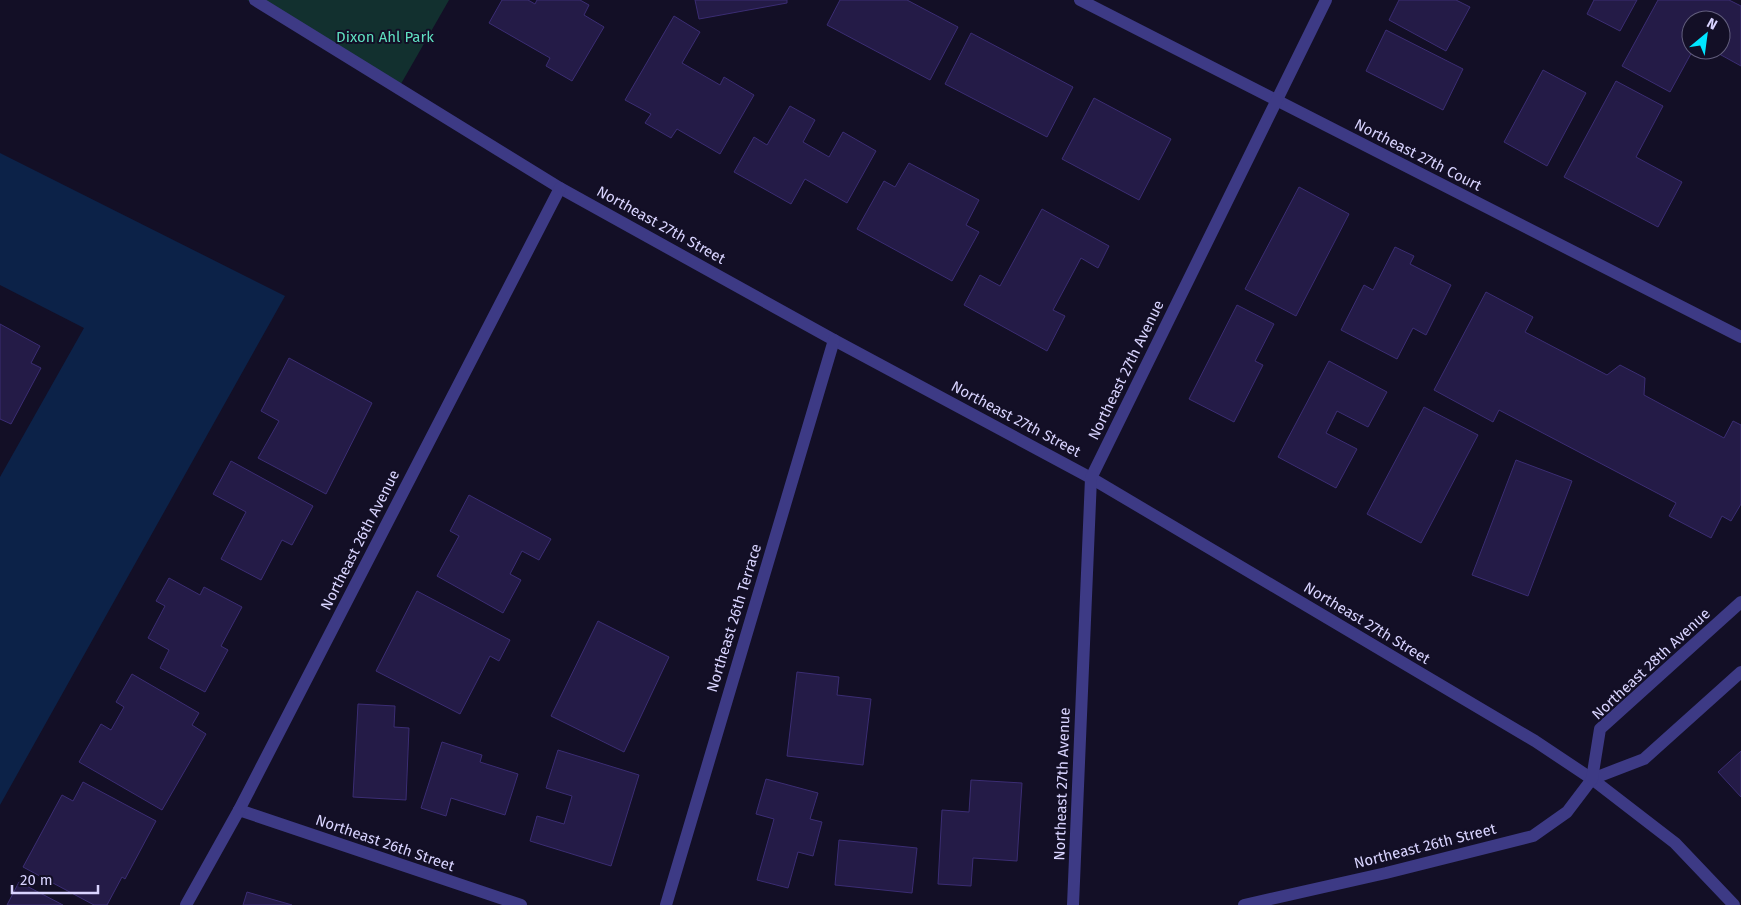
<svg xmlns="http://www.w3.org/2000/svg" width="1741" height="905" viewBox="0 0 1741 905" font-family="'Fira Sans',sans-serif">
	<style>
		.green { fill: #12302f }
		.water { fill: #0c2248 }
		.building { fill: #241b47; stroke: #3b2d73 }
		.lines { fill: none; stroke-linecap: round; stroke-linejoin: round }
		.street { stroke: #3d3a85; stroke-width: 12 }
		.labels { text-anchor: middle; stroke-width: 4; stroke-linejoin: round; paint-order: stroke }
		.park-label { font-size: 15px; fill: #5fe0c0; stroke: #130f26 }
		.street-label { font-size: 15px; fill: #d9d4ff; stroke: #130f26 }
	</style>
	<rect width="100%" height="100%" fill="#130f26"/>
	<polygon class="green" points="247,0 449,0 398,89"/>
	<polygon class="water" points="0,153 285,296 0,805 0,477 84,328 0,285"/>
	<g class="building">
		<polygon points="502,0 528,0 535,4 537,0 580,0 589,5 584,15 604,27 572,81 546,66 550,58 489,23"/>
		<polygon points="695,0 787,0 787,3 699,19"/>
		<polygon points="840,0 907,0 958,27 930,80 827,25"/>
		<polygon points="1399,0 1456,0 1470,7 1446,51 1389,20"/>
		<polygon points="1594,0 1637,0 1620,31 1587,14"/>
		<polygon points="1658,0 1729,0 1741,6 1741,66 1712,50 1721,50 1721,20 1691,20 1691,50 1693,50 1670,92 1622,66"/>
		<polygon points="674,16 700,32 682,63 720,85 724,77 754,95 720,154 677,129 671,138 645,123 651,114 625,100"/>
		<polygon points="1386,30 1463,69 1443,110 1366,71"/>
		<polygon points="971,33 1073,87 1047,137 945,84"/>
		<polygon points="1543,70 1586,93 1547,166 1504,142"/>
		<polygon points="1616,81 1663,106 1636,157 1682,182 1658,227 1564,177"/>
		<polygon points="1094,98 1171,139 1139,200 1062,159"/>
		<polygon points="790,106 815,120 803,142 829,157 843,132 876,151 847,203 805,179 791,204 734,172 754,137 767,145"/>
		<polygon points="909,163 979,200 966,225 979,232 952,281 857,229 884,181 895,187"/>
		<polygon points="1299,187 1349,214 1296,316 1245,289"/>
		<polygon points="1042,209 1109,246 1098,268 1081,258 1053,310 1065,316 1047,351 964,305 980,275 1000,286"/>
		<polygon points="1395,247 1414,256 1410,264 1451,285 1426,335 1413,328 1397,359 1341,330 1364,285 1373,290"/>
		<polygon points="1486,292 1533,317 1525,332 1607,375 1620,365 1645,378 1644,395 1724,438 1733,421 1741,425 1741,504 1731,521 1722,516 1711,538 1669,516 1676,503 1499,410 1493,422 1434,390"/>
		<polygon points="1237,305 1274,324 1255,361 1263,365 1234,422 1189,399"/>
		<polygon points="0,324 40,346 31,363 41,368 11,424 0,419"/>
		<polygon points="289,358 372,403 326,494 258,458 279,421 261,411"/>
		<polygon points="1329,361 1387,392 1368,427 1337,411 1326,433 1357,449 1336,488 1278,457"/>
		<polygon points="1424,407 1478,435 1421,543 1367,514"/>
		<polygon points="1516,460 1572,481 1528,596 1472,575"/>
		<polygon points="231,461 313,506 292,545 282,540 261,580 221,559 246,512 213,494"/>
		<polygon points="469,495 551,539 539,560 522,551 510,574 521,580 503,613 437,576 459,536 450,531"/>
		<polygon points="169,578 200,595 204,587 242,607 221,646 228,650 205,692 160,668 169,650 148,638 165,606 156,601"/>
		<polygon points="417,591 510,640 499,661 490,656 460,714 376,671"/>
		<polygon points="598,621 669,657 624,752 551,716"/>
		<polygon points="797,672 839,677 837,695 871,699 863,765 787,756"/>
		<polygon points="132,674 199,713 192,725 206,734 162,810 79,762 101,724 111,730 124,707 116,702"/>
		<polygon points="358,704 395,706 394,727 409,728 406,800 353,797"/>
		<polygon points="442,742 482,755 480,762 518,774 505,815 451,798 446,816 421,808"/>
		<polygon points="558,750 639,775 611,866 530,841 537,816 564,824 572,796 546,788"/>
		<polygon points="1741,751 1741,797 1718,772"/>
		<polygon points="766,779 818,793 810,819 822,822 813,856 798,852 788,888 757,880 774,819 756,814"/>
		<polygon points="971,780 1022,783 1017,861 973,858 971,886 938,884 942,810 969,812"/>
		<polygon points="83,782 156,821 125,879 122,877 107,905 94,905 23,867 62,795 73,801"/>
		<polygon points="839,840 917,848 912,893 835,885"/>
		<polygon points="19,882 63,905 7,905"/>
		<polygon points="247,892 292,905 243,905"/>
	</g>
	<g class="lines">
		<g class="street">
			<polyline points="255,0 560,188 834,340 1091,478 1535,741 1592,779 1675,843 1734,905"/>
			<polyline points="1080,0 1741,337"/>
			<polyline points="1592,779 1644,759 1741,672"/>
			<polyline points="239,810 521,905"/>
			<polyline points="186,905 239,810 560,188"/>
			<polyline points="666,905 834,340"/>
			<polyline points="1073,905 1091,478 1326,0"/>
			<polyline points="1244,905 1386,873 1533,836 1567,812 1592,779 1600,729 1741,602"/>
		</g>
	</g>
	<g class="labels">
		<g class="park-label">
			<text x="385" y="42">Dixon Ahl Park</text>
		</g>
		<g class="street-label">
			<text transform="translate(1418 155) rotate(27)" y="5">Northeast 27th Court</text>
			<text transform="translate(661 225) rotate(29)" y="5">Northeast 27th Street</text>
			<text transform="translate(1126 370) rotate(-64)" y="5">Northeast 27th Avenue</text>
			<text transform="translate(1016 419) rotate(28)" y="5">Northeast 27th Street</text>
			<text transform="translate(360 540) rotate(-63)" y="5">Northeast 26th Avenue</text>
			<text transform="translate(734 618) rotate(-73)" y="5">Northeast 26th Terrace</text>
			<text transform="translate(1367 623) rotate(31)" y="5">Northeast 27th Street</text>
			<text transform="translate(1651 664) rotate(-43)" y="5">Northeast 28th Avenue</text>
			<text transform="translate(1062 784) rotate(-88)" y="5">Northeast 27th Avenue</text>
			<text transform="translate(385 843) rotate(19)" y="5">Northeast 26th Street</text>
			<text transform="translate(1425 846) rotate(-14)" y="5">Northeast 26th Street</text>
		</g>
	</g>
	<g transform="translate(1706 35) rotate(29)"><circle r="24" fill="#130f26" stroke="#625e7d"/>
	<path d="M0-4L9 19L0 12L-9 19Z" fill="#00e5ff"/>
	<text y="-8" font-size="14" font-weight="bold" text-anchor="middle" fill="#d9d4ff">N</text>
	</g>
	<path d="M12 885v8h86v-8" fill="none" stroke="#d9d4ff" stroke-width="2.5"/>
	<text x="20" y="885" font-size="15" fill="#d9d4ff" stroke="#130f26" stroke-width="4" paint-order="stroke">20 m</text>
</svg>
